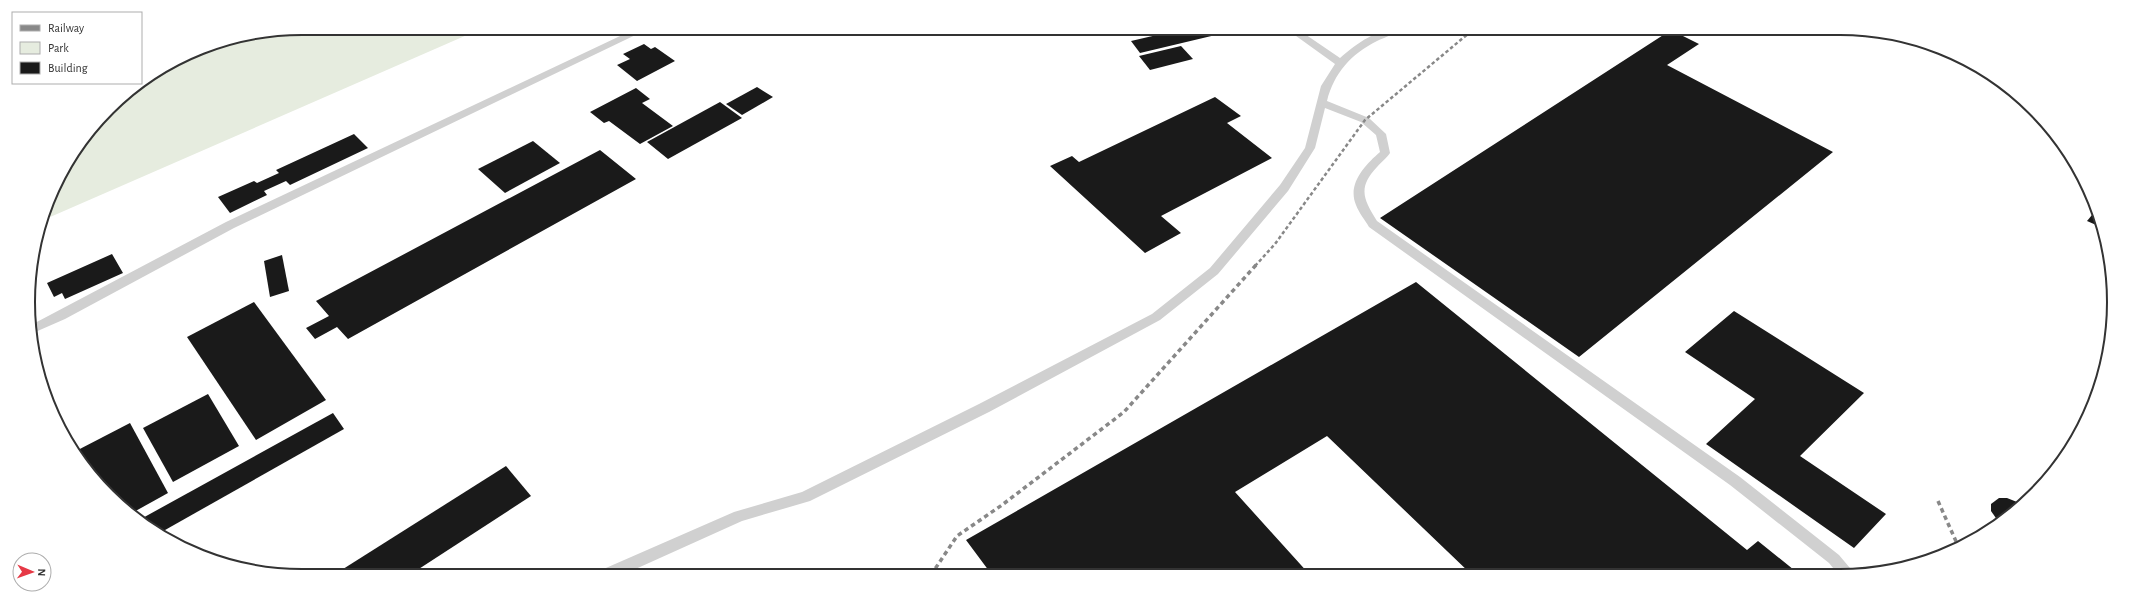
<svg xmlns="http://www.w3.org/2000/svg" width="2142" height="604" viewBox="0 0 2142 604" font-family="'Alegreya Sans',sans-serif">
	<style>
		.green { fill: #e6ecdf }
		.building { fill: #1a1a1a }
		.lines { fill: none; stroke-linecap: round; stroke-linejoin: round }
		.service { fill: #d0d0d0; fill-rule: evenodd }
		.rail-far1 { stroke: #888; stroke-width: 2.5; stroke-dasharray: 3.5 2.5; stroke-linecap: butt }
		.rail { stroke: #888; stroke-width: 3.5; stroke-dasharray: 4.5 3.5; stroke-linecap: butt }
		.rim { fill: none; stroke: #333; stroke-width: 2 }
	</style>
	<rect width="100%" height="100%" fill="#fff"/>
	<polygon class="green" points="302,28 462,28 467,35 41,221 56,181 84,135 121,96 197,49 249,33"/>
	<g class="building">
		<polygon points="1120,28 1142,28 1142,29 1124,33"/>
		<polygon points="1187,28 1219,28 1224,33 1140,53 1131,41"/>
		<polygon points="1671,30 1699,44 1667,65 1833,152 1579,357 1380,218"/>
		<polygon points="644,44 651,49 655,47 675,61 637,81 617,65 630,59 623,54"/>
		<polygon points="1181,46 1193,59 1150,70 1139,56"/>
		<polygon points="757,87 773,97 742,115 726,104"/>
		<polygon points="636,88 650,99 642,103 673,126 640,144 609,121 604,123 590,112"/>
		<polygon points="1215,97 1241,116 1227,123 1272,158 1161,216 1181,233 1145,253 1050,166 1072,156 1079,162"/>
		<polygon points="720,102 742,118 668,159 647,142"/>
		<polygon points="354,134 368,148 290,185 286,181 264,191 267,195 230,213 218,197 254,181 257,183 279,173 276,170"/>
		<polygon points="533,141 560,163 505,193 478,169"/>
		<polygon points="600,150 636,179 348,339 337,327 315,339 306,328 329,316 316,301"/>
		<polygon points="2097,209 2103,228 2087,221"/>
		<polygon points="112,254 123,273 65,299 62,293 54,297 47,283"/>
		<polygon points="282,255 289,291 270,297 264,261"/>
		<polygon points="1416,282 1747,550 1758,541 1799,574 1471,574 1327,436 1235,492 1310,575 992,575 966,540"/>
		<polygon points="254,302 326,400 256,440 187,337"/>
		<polygon points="1734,311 1864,393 1800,456 1886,514 1854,548 1706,444 1755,399 1685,352"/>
		<polygon points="208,394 239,446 173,482 143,428"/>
		<polygon points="333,413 344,429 158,534 139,520"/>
		<polygon points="130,423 168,493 132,513 84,469 74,452"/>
		<polygon points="506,466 531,496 408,576 332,576"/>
		<polygon points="1999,498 2007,498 2022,504 1998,521 1991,511 1991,504"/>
	</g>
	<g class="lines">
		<g class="service">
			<polygon points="637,28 650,28 234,228 65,319 33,333 33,324 226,222"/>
			<path d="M1285 28H1296L1340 58C1357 43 1378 28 1402 28 1396 34 1385 37 1377 41 1351 54 1334 73 1327 101L1369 118 1386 134 1390 153C1387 158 1381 162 1377 167 1357 188 1364 200 1377 221L1740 477 1839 555 1855 574H1838L1829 563 1730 485 1369 227C1365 220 1359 213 1356 205 1347 184 1365 165 1380 152L1376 135 1361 122 1325 108 1315 148 1288 191 1218 274 1160 320 989 412 810 501 742 521 620 576H597L599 571 734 512 802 492 979 404 1152 314 1210 268 1280 185 1305 148 1321 86 1335 64Z"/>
		</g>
		<polyline class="rail-far1" points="1255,266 1275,244 1365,120 1475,28"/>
		<g class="rail">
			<polyline points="1938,501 1959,548"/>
			<polyline points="931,575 957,536 1002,505 1124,412 1256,265"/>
		</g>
	</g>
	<path d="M0 0H2142V604H0ZM302 35H1840A267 267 0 0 1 2107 302V302A267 267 0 0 1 1840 569H302A267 267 0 0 1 35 302V302A267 267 0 0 1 302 35Z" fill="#fff" fill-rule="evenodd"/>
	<path class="rim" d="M302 35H1840A267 267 0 0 1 2107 302V302A267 267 0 0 1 1840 569H302A267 267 0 0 1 35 302V302A267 267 0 0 1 302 35Z"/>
	<rect x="12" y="12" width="130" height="72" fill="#ffffff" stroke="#adadad"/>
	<rect x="20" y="25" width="20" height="6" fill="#888888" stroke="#adadad"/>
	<text x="48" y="32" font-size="12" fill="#333333">Railway</text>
	<rect x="20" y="42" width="20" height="12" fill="#e6ecdf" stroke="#adadad"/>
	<text x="48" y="52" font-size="12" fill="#333333">Park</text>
	<rect x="20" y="62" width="20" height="12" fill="#1a1a1a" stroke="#adadad"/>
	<text x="48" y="72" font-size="12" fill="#333333">Building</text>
	<g transform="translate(32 572) rotate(92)"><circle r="19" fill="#ffffff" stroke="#adadad"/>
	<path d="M0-3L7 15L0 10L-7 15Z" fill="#e63946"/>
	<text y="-6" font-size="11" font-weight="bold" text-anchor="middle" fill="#333333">N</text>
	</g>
</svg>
